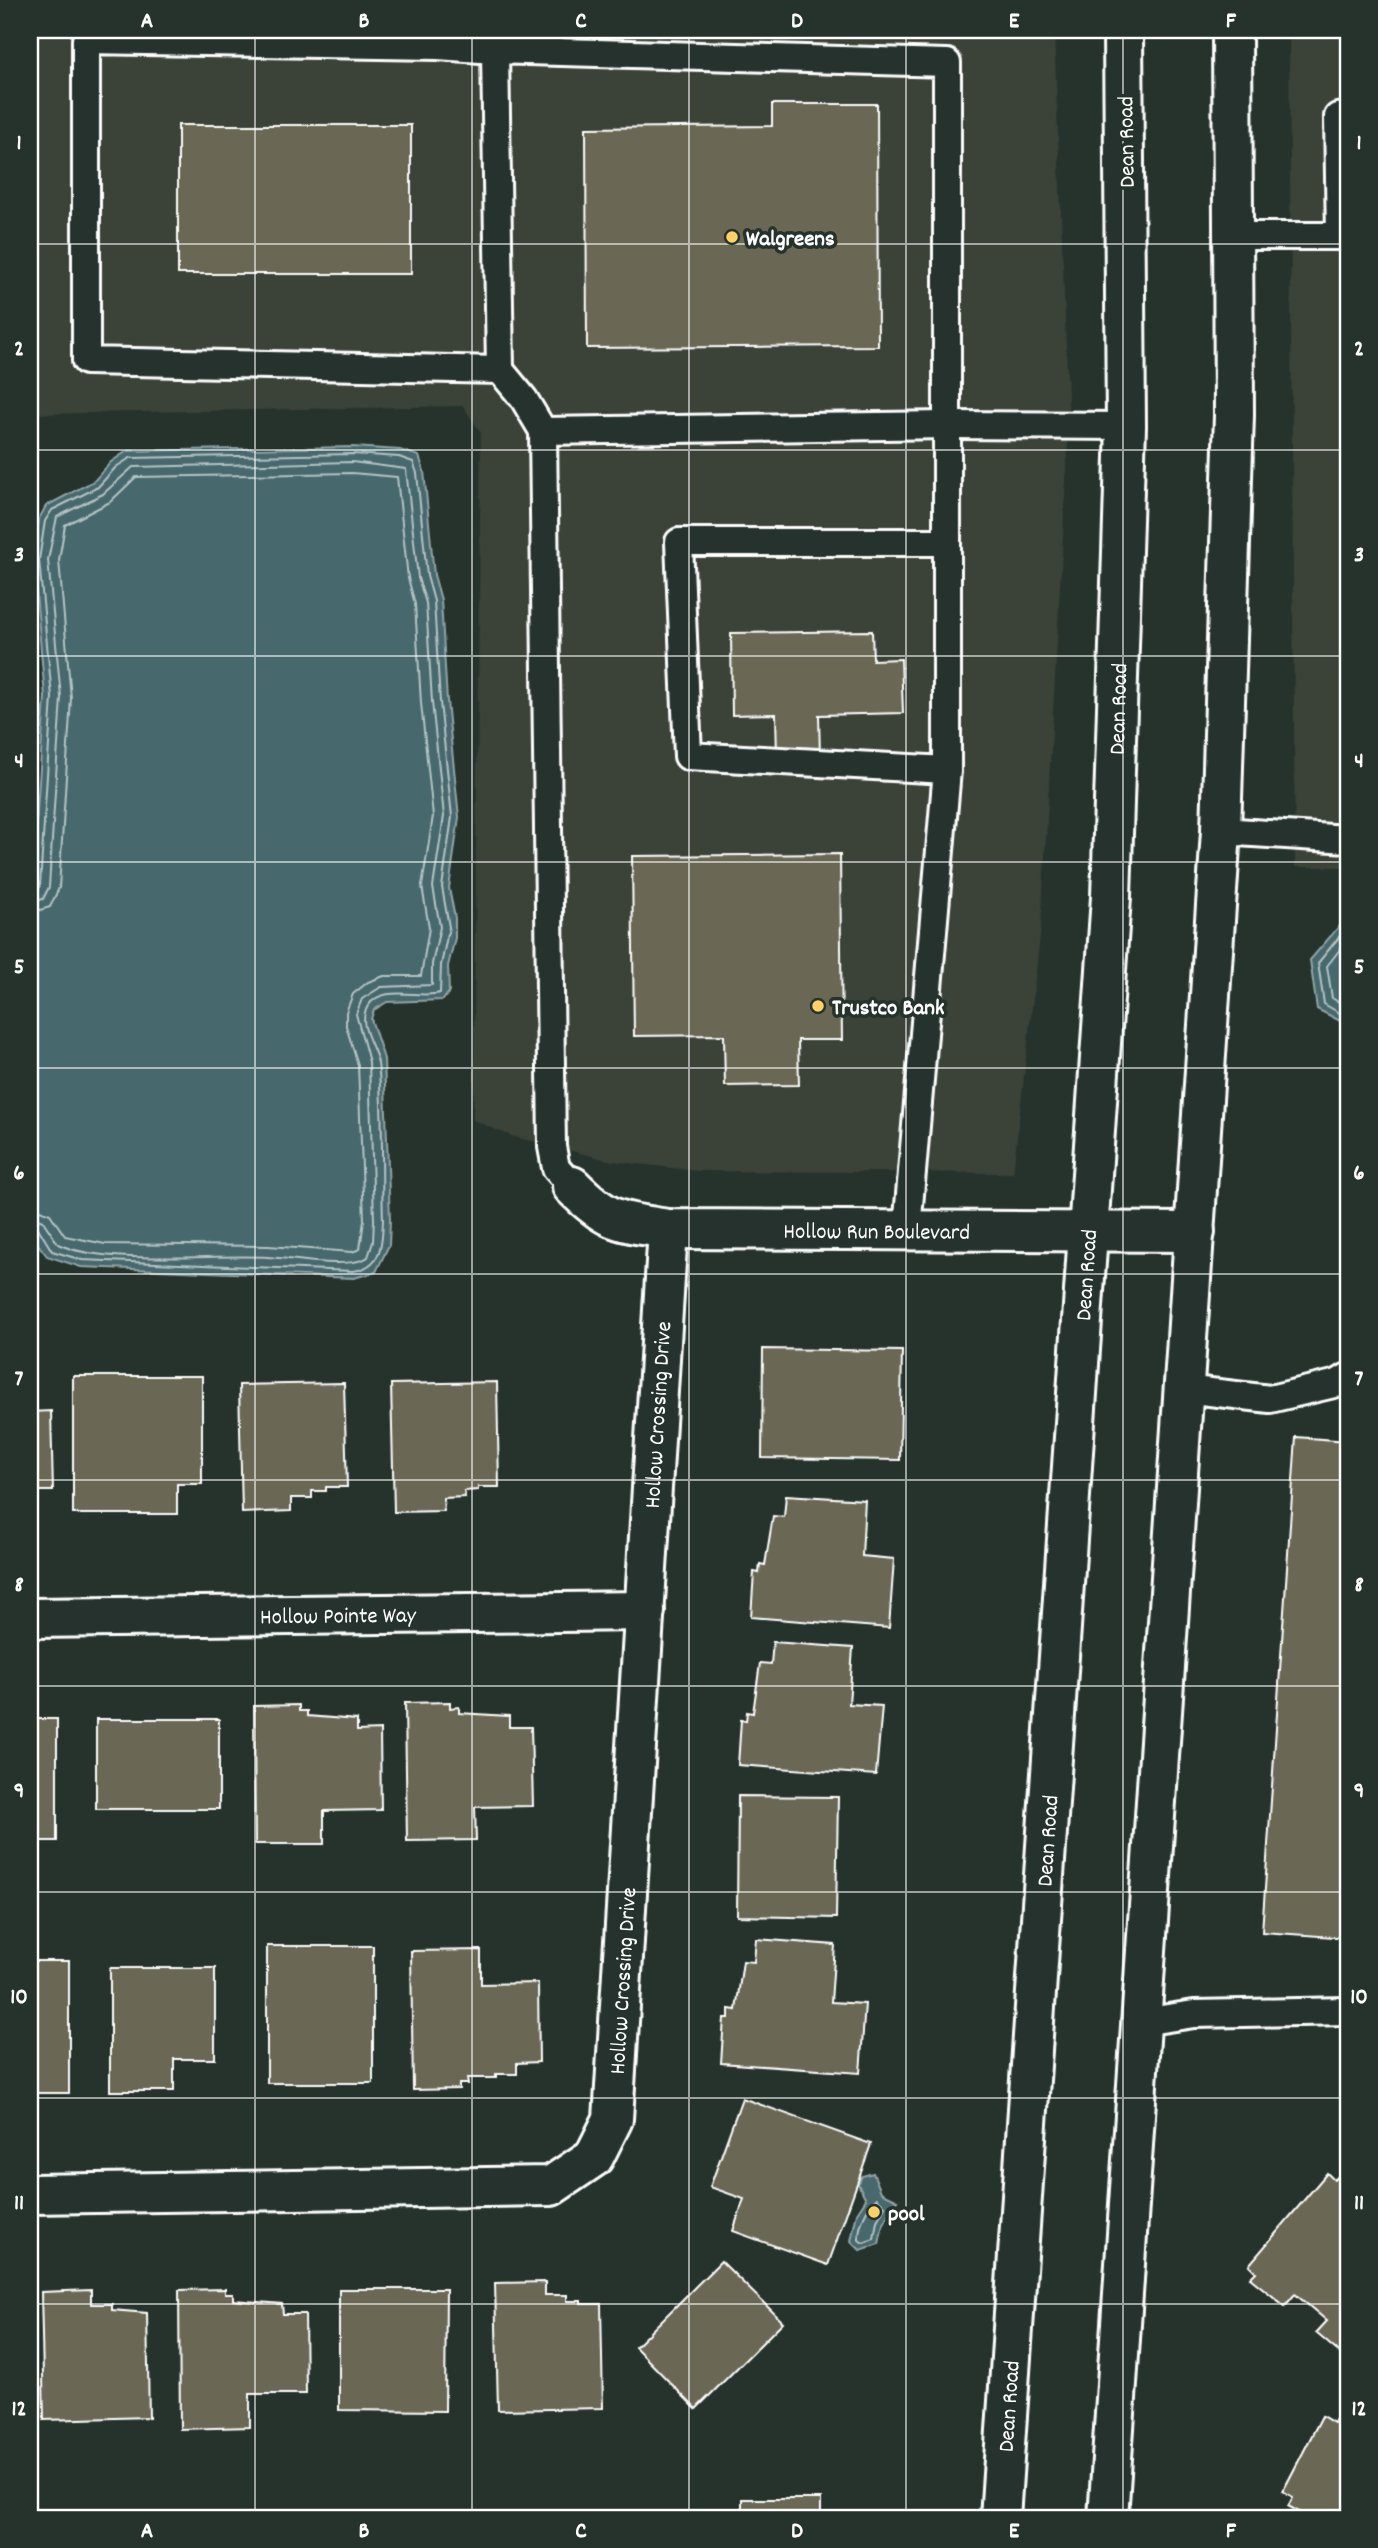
<svg xmlns="http://www.w3.org/2000/svg" width="1378" height="2548" viewBox="0 0 1378 2548" font-family="Dekko,sans-serif">
	<style>
		.built { fill: #3b4339 }
		.water { fill: #47686d; stroke: #91a4a7; stroke-width: 2 }
		.lines { fill: none; stroke-linecap: round; stroke-linejoin: round }
		.shore { stroke: #b5c3c5; stroke-width: 2 }
		.building { fill: #6b6855; stroke: #fff; stroke-width: 2 }
		.service-casing { stroke: #fff; stroke-width: 32 }
		.minor-casing { stroke: #fff; stroke-width: 44 }
		.secondary-casing { stroke: #fff; stroke-width: 44 }
		.service { stroke: #26332d; stroke-width: 26 }
		.minor { stroke: #26332d; stroke-width: 38 }
		.secondary { stroke: #26332d; stroke-width: 38 }
		.grid { fill: none; stroke: #fff; stroke-width: 2; stroke-opacity: 0.55 }
		.poi-dot { fill: #ffd166; stroke: #26332d; stroke-width: 2.5 }
		.labels { text-anchor: middle; stroke-width: 7; stroke-linejoin: round; paint-order: stroke }
		.street-label { font-size: 23px; fill: #fff; stroke: #26332d }
		.poi-label { font-size: 23px; font-weight: bold; fill: #fff; stroke: #26332d; text-anchor: start }
		.neatline { fill: none; stroke: #fff; stroke-width: 2.5 }
		.grid-label { font-size: 23px; text-anchor: middle; font-weight: bold; fill: #fff }
	</style>
	<rect width="100%" height="100%" fill="#26332d"/>
	<filter id="ink" filterUnits="userSpaceOnUse"><feTurbulence type="fractalNoise" baseFrequency=".0143" numOctaves="2"/><feDisplacementMap in="SourceGraphic" scale="14" xChannelSelector="R" yChannelSelector="G"/><feConvolveMatrix kernelMatrix="1 2 1 2 8 2 1 2 1" color-interpolation-filters="sRGB"/></filter>
	<g filter="url(#ink)">
		<g class="built">
			<polygon points="30,30 1054,30 1069,426 1041,927 1013,1173 699,1171 612,1161 511,1136 473,1120 481,433 463,406 30,414"/>
			<polygon points="1289,30 1348,30 1348,867 1295,867"/>
		</g>
		<g class="water">
			<polygon points="353,447 400,450 419,456 424,471 434,575 441,600 447,701 459,817 449,888 455,918 455,938 448,966 449,992 443,1000 387,1002 374,1010 371,1019 384,1059 390,1220 389,1245 376,1272 354,1278 81,1267 47,1256 34,1239 30,1218 30,910 45,697 33,558 39,519 46,506 94,481 111,462 127,451"/>
			<polygon points="1348,916 1348,1025 1317,1009 1310,960"/>
			<polygon points="873,2173 881,2192 898,2200 883,2224 879,2244 860,2250 851,2241 857,2213 866,2199 858,2184 862,2176"/>
		</g>
		<g class="lines">
			<g class="shore">
				<path d="M30 894 37 893 40 886 52 697 39 560 45 521 52 510 98 487 116 467 130 458 353 454 399 457 413 462 417 473 427 576 434 601 440 702 452 817 442 887 449 927 441 965 440 993C419 999 382 984 368 1006 356 1024 375 1046 378 1063 384 1114 381 1168 383 1220 382 1245 382 1267 353 1271L82 1260 52 1251 38 1228 30 1226"/>
				<path d="M30 903 43 899 49 887 61 697 48 560 57 517 103 494 133 467 352 462 406 469 418 578 426 603 432 702 444 816 433 887 440 927 432 964V985L381 987 362 999 356 1014 369 1062 374 1220 373 1242 368 1257C350 1270 290 1258 267 1257 214 1254 103 1266 58 1244L43 1221 30 1217"/>
				<polyline points="30,913 50,907 59,888 71,698 59,560 65,525 110,502 136,477 352,473 397,477 408,578 415,604 421,703 433,816 422,886 429,928 421,976 384,976 368,982 353,994 346,1012 346,1026 358,1065 364,1220 360,1249 352,1252 268,1246 105,1244 65,1236 50,1214 30,1206"/>
				<polyline points="1348,926 1318,963 1324,1004 1348,1018"/>
				<polyline points="1348,939 1327,966 1332,998 1348,1008"/>
				<path d="M877 2198 885 2206 877 2221 874 2239 863 2243 859 2240C858 2227 867 2205 877 2198Z"/>
			</g>
		</g>
		<g class="building">
			<polygon points="772,104 877,104 878,346 587,348 586,128 772,126"/>
			<rect x="178" y="125" width="233" height="149"/>
			<polygon points="872,631 873,660 901,659 903,713 819,715 820,756 777,756 776,714 732,715 731,633"/>
			<polygon points="840,854 842,1040 798,1040 799,1085 725,1086 724,1035 634,1036 632,856"/>
			<polygon points="763,1349 902,1351 900,1460 762,1458"/>
			<polygon points="73,1376 202,1376 202,1484 177,1484 177,1514 73,1514"/>
			<polygon points="497,1382 499,1487 478,1487 478,1490 464,1491 465,1497 443,1498 444,1511 394,1512 391,1384"/>
			<polygon points="344,1383 347,1487 326,1487 326,1491 312,1491 312,1498 291,1498 291,1511 242,1513 239,1385"/>
			<polygon points="51,1411 53,1491 31,1491 30,1503 30,1412"/>
			<polygon points="1296,1437 1348,1441 1348,1938 1262,1932"/>
			<polygon points="786,1495 865,1500 862,1556 894,1559 889,1628 751,1617 754,1572 759,1573 760,1564 765,1565 773,1516 784,1517"/>
			<polygon points="773,1642 853,1648 849,1704 882,1706 876,1775 738,1765 741,1720 746,1721 747,1712 753,1713 760,1663 771,1664"/>
			<polygon points="450,1702 450,1708 459,1707 459,1713 509,1716 509,1727 531,1727 533,1806 475,1807 476,1840 407,1841 405,1703"/>
			<polygon points="299,1705 299,1711 307,1711 307,1716 357,1720 357,1731 380,1730 381,1810 324,1811 324,1844 255,1844 254,1706"/>
			<rect x="30" y="1719" width="27" height="122"/>
			<rect x="96" y="1719" width="123" height="90"/>
			<polygon points="738,1796 838,1797 836,1918 737,1916"/>
			<polygon points="756,1939 835,1945 831,2002 865,2004 860,2073 721,2063 724,2018 729,2018 729,2009 736,2010 743,1961 754,1962"/>
			<rect x="267" y="1946" width="106" height="137"/>
			<polygon points="481,1950 481,1984 538,1983 539,2062 517,2063 517,2074 496,2074 496,2078 467,2078 468,2084 459,2084 459,2089 413,2090 411,1951"/>
			<rect x="30" y="1961" width="39" height="132"/>
			<polygon points="110,1968 215,1968 215,2059 174,2059 174,2091 110,2091"/>
			<polygon points="742,2098 871,2144 828,2265 733,2231 744,2199 710,2187"/>
			<polygon points="1343,2172 1348,2177 1348,2360 1316,2333 1327,2321 1295,2294 1285,2306 1250,2278 1256,2272 1249,2265 1327,2173 1334,2180"/>
			<polygon points="721,2261 783,2322 696,2409 635,2347"/>
			<polygon points="545,2282 545,2295 567,2295 567,2301 581,2301 581,2304 601,2304 603,2408 498,2410 495,2283"/>
			<polygon points="225,2289 225,2294 233,2294 233,2300 282,2304 283,2314 305,2314 306,2394 250,2394 250,2427 180,2429 179,2290"/>
			<polygon points="339,2289 446,2289 445,2411 339,2410"/>
			<polygon points="91,2290 91,2304 112,2304 112,2310 147,2313 149,2417 44,2420 41,2292"/>
			<polygon points="1338,2413 1348,2419 1348,2518 1310,2518 1288,2506 1293,2497 1283,2491 1322,2416 1334,2423"/>
			<rect x="742" y="2499" width="79" height="19"/>
		</g>
		<g class="lines">
			<g class="service-casing">
				<g id="service">
					<polyline points="486,30 495,50 500,370 86,361 86,40 438,46 495,50 947,63 947,770 907,1229"/>
					<polyline points="1235,236 1340,236 1338,117 1348,116"/>
					<polyline points="500,370 524,399 543,431 552,1147 556,1168 572,1186"/>
					<polyline points="543,431 948,425 1126,426"/>
					<polyline points="947,542 679,542 688,756 947,770"/>
					<polyline points="1221,831 1348,839"/>
					<polyline points="1184,1389 1270,1399 1338,1383 1348,1377"/>
					<polyline points="1142,2022 1194,2014 1348,2011"/>
				</g>
			</g>
			<g class="minor-casing">
				<g id="minor">
					<path id="s1" d="M572 1186C609 1223 618 1221 668 1229L1195 1232"/>
					<path id="s2" d="M30 1618 645 1611"/>
					<path id="s3" d="M30 2194 551 2186 594 2157 613 2119 668 1229"/>
				</g>
			</g>
			<g class="secondary-casing">
				<g id="secondary">
					<path id="s4" d="M1000 2518 1111 897 1126 426 1123 30"/>
					<polyline points="1108,2518 1221,831 1234,415 1232,30"/>
				</g>
			</g>
			<use href="#service" class="service"/>
			<use href="#minor" class="minor"/>
			<use href="#secondary" class="secondary"/>
		</g>
	</g>
	<path class="grid" d="M255 30V2518M472 30V2518M689 30V2518M906 30V2518M1123 30V2518M30 244H1348M30 450H1348M30 656H1348M30 862H1348M30 1068H1348M30 1274H1348M30 1480H1348M30 1686H1348M30 1892H1348M30 2098H1348M30 2304H1348"/>
	<g class="poi-dot">
		<circle cx="732" cy="237" r="7"/>
		<circle cx="818" cy="1006" r="7"/>
		<circle cx="874" cy="2212" r="7"/>
	</g>
	<g class="labels">
		<g class="street-label">
			<text transform="translate(1125 142) rotate(-91)" y="8">Dean Road</text>
			<text dy="8" stroke="none"><textPath href="#s4" startOffset="1813">Dean Road</textPath></text>
			<text dy="8" stroke="none"><textPath href="#s1" startOffset="317">Hollow Run Boulevard</textPath></text>
			<text dy="8" stroke="none"><textPath href="#s4" startOffset="1246">Dean Road</textPath></text>
			<text dy="8" stroke="none"><textPath href="#s3" startOffset="1321">Hollow Crossing Drive</textPath></text>
			<text dy="8" stroke="none"><textPath href="#s2" startOffset="308">Hollow Pointe Way</textPath></text>
			<text dy="8" stroke="none"><textPath href="#s4" startOffset="679">Dean Road</textPath></text>
			<text dy="8" stroke="none"><textPath href="#s3" startOffset="754">Hollow Crossing Drive</textPath></text>
			<text dy="8" stroke="none"><textPath href="#s4" startOffset="112">Dean Road</textPath></text>
		</g>
		<g class="poi-label">
			<text x="746" y="245">Walgreens</text>
			<text x="832" y="1014">Trustco Bank</text>
			<text x="888" y="2220">pool</text>
		</g>
	</g>
	<rect width="1378" height="2548" fill="none" stroke="#26332d" stroke-width="77"/>
	<rect x="38" y="38" width="1302" height="2472" class="neatline"/>
	<g class="grid-label">
		<text x="147" y="27">A</text>
		<text x="364" y="27">B</text>
		<text x="581" y="27">C</text>
		<text x="797" y="27">D</text>
		<text x="1014" y="27">E</text>
		<text x="1231" y="27">F</text>
		<text x="19" y="149">1</text>
		<text x="1359" y="149">1</text>
		<text x="19" y="355">2</text>
		<text x="1359" y="355">2</text>
		<text x="19" y="561">3</text>
		<text x="1359" y="561">3</text>
		<text x="19" y="767">4</text>
		<text x="1359" y="767">4</text>
		<text x="19" y="973">5</text>
		<text x="1359" y="973">5</text>
		<text x="19" y="1179">6</text>
		<text x="1359" y="1179">6</text>
		<text x="19" y="1385">7</text>
		<text x="1359" y="1385">7</text>
		<text x="19" y="1591">8</text>
		<text x="1359" y="1591">8</text>
		<text x="19" y="1797">9</text>
		<text x="1359" y="1797">9</text>
		<text x="19" y="2003">10</text>
		<text x="1359" y="2003">10</text>
		<text x="19" y="2209">11</text>
		<text x="1359" y="2209">11</text>
		<text x="19" y="2415">12</text>
		<text x="1359" y="2415">12</text>
		<text x="147" y="2537">A</text>
		<text x="364" y="2537">B</text>
		<text x="581" y="2537">C</text>
		<text x="797" y="2537">D</text>
		<text x="1014" y="2537">E</text>
		<text x="1231" y="2537">F</text>
	</g>
</svg>
